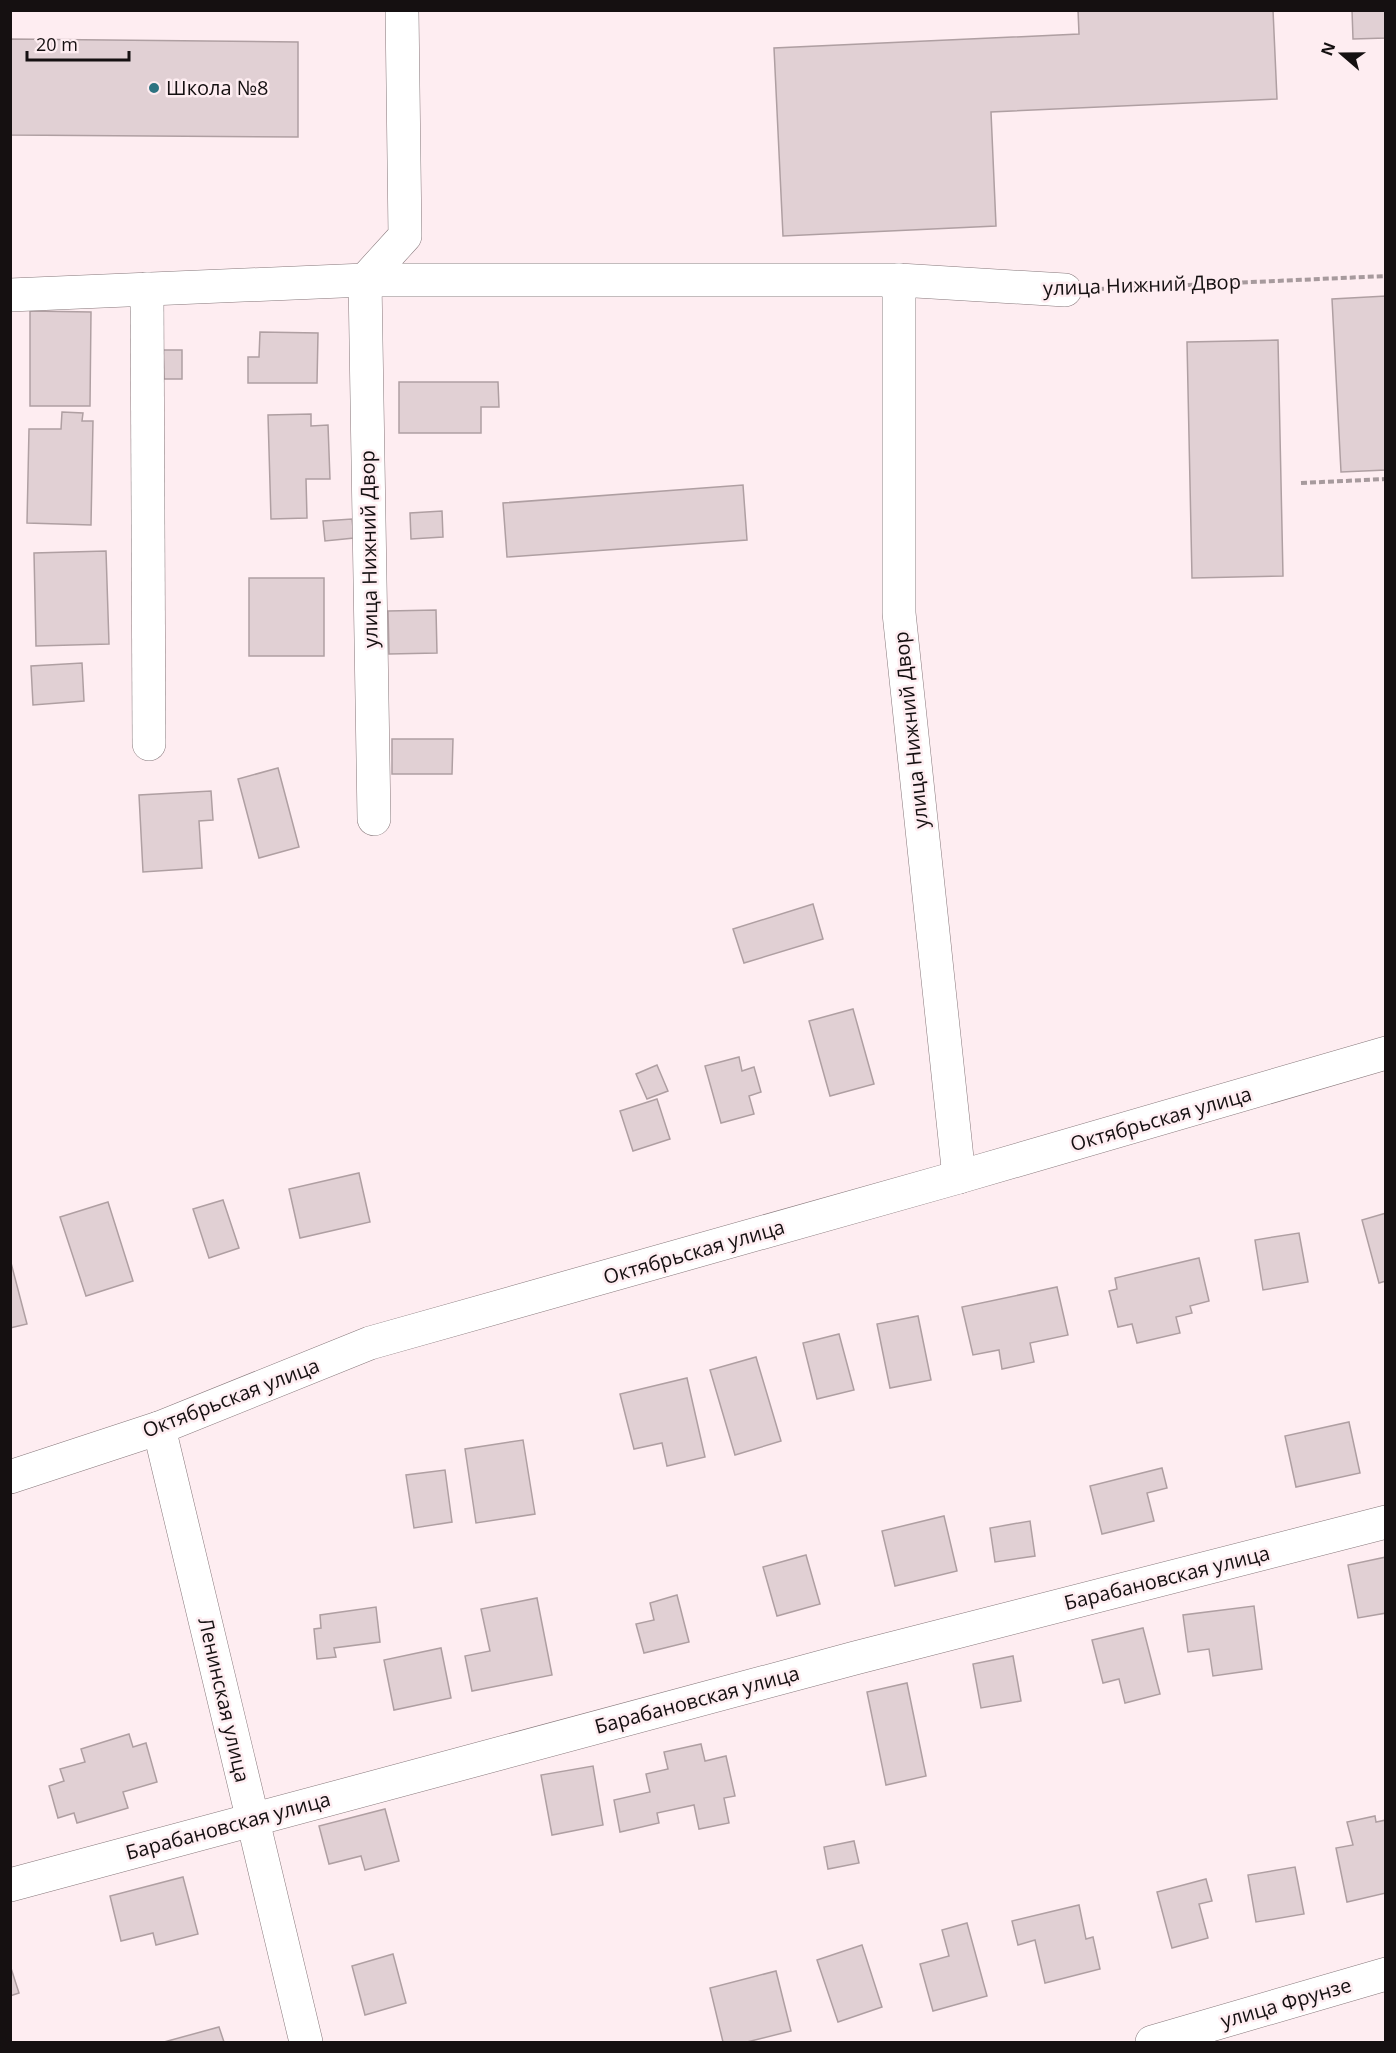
<svg xmlns="http://www.w3.org/2000/svg" width="1396" height="2053" viewBox="0 0 1396 2053" font-family="'Open Sans',sans-serif">
<style>
.building{fill:#e1d0d4;stroke:#af9fa2;stroke-width:1.5}
.lines{fill:none;stroke-linecap:round;stroke-linejoin:round}
.minor-casing{stroke:#87787b;stroke-width:34}
.major-casing{stroke:#87787b;stroke-width:34}
.path{stroke:#a79a9d;stroke-width:4;stroke-dasharray:6 3;stroke-linecap:butt}
.minor{stroke:#fff;stroke-width:33}
.major{stroke:#fff;stroke-width:33}
.poi-dot{fill:#2d7381;stroke:#feedf1;stroke-width:2}
.labels{text-anchor:middle;stroke-width:5;stroke-linejoin:round;paint-order:stroke}
.poi-label{font-size:20px;fill:#151011;stroke:#feedf1;text-anchor:start}
.street-label{font-size:20px;fill:#151011;stroke:#feedf1}
</style>
<rect width="100%" height="100%" fill="#feedf1"/>
<g class="building">
<polygon points="1078,10 1273,10 1277,99 991,112 996,226 783,236 774,48 1079,34"/>
<polygon points="1352,10 1386,10 1386,38 1353,39"/>
<polygon points="10,39 298,42 298,137 10,135"/>
<polygon points="1386,296 1386,470 1341,472 1332,299"/>
<polygon points="30,311 91,312 90,406 30,406"/>
<polygon points="260,332 318,333 317,383 248,383 248,357 259,357"/>
<polygon points="1278,340 1283,576 1192,578 1187,342"/>
<polygon points="163,350 182,350 182,379 164,379"/>
<polygon points="399,382 498,382 499,407 481,407 481,433 399,433"/>
<polygon points="62,412 83,413 82,421 93,421 91,525 27,523 29,429 61,429"/>
<polygon points="311,414 311,426 328,425 330,479 306,479 307,518 271,519 268,415"/>
<polygon points="743,485 747,540 507,557 503,503"/>
<polygon points="442,511 443,537 411,539 410,513"/>
<polygon points="352,519 354,538 325,541 323,521"/>
<polygon points="106,551 109,644 36,646 34,553"/>
<rect x="249" y="578" width="75" height="78"/>
<polygon points="436,610 437,653 389,654 388,611"/>
<polygon points="82,663 84,701 33,705 31,666"/>
<polygon points="392,739 453,739 452,774 392,774"/>
<polygon points="278,768 299,847 259,858 238,779"/>
<polygon points="211,791 213,820 199,821 202,868 143,872 139,795"/>
<polygon points="813,904 823,939 744,963 733,929"/>
<polygon points="853,1009 874,1084 830,1096 809,1021"/>
<polygon points="739,1057 742,1071 754,1067 761,1092 749,1096 754,1114 721,1123 705,1066"/>
<polygon points="657,1065 668,1091 647,1099 636,1074"/>
<polygon points="657,1099 670,1139 633,1151 620,1111"/>
<polygon points="359,1173 370,1222 300,1238 289,1189"/>
<polygon points="223,1200 239,1248 209,1258 193,1209"/>
<polygon points="108,1202 133,1281 86,1296 60,1217"/>
<polygon points="1386,1213 1386,1281 1379,1283 1362,1220"/>
<polygon points="1299,1233 1308,1282 1263,1290 1255,1240"/>
<polygon points="1199,1258 1209,1301 1190,1306 1192,1313 1176,1317 1180,1333 1137,1343 1132,1324 1118,1327 1109,1291 1117,1289 1115,1278"/>
<polygon points="10,1259 27,1324 10,1328"/>
<polygon points="1057,1287 1068,1335 1030,1343 1034,1362 1002,1369 999,1350 973,1355 962,1307"/>
<polygon points="918,1316 931,1380 890,1388 877,1324"/>
<polygon points="839,1334 854,1390 817,1399 803,1343"/>
<polygon points="756,1357 781,1441 735,1455 710,1370"/>
<polygon points="687,1378 705,1457 667,1466 662,1443 634,1449 620,1394"/>
<polygon points="1349,1422 1360,1473 1296,1487 1285,1436"/>
<polygon points="523,1440 535,1514 476,1523 465,1449"/>
<polygon points="1162,1468 1167,1488 1147,1493 1154,1521 1102,1534 1090,1486"/>
<polygon points="445,1470 452,1522 414,1528 406,1475"/>
<polygon points="944,1516 957,1571 895,1586 882,1531"/>
<polygon points="1030,1521 1035,1556 995,1562 990,1528"/>
<polygon points="806,1555 820,1604 777,1616 763,1567"/>
<polygon points="1386,1557 1386,1613 1358,1618 1348,1565"/>
<polygon points="677,1595 689,1642 644,1653 636,1624 654,1620 650,1603"/>
<polygon points="537,1598 552,1675 472,1691 465,1656 490,1651 481,1609"/>
<polygon points="1254,1606 1262,1669 1213,1676 1209,1649 1188,1652 1183,1615"/>
<polygon points="376,1607 380,1642 334,1648 336,1657 317,1659 314,1629 321,1628 320,1615"/>
<polygon points="1143,1628 1160,1694 1125,1703 1119,1679 1103,1683 1092,1640"/>
<polygon points="441,1648 451,1698 394,1710 384,1660"/>
<polygon points="1013,1656 1021,1701 981,1708 973,1664"/>
<polygon points="907,1683 926,1776 886,1785 867,1692"/>
<polygon points="129,1734 133,1747 146,1743 157,1782 123,1792 128,1808 77,1823 74,1813 58,1818 49,1786 64,1781 60,1769 85,1762 81,1749"/>
<polygon points="701,1744 705,1761 726,1756 735,1796 724,1798 729,1823 699,1829 694,1805 657,1813 659,1823 620,1832 614,1800 650,1792 646,1774 668,1769 664,1752"/>
<polygon points="593,1766 603,1825 552,1835 541,1775"/>
<polygon points="385,1809 399,1861 365,1870 361,1856 329,1864 319,1826"/>
<polygon points="1375,1816 1376,1822 1386,1820 1386,1893 1347,1902 1336,1848 1353,1845 1347,1822"/>
<polygon points="854,1841 859,1863 828,1869 824,1847"/>
<polygon points="1295,1867 1304,1914 1256,1922 1248,1875"/>
<polygon points="183,1877 198,1934 156,1945 153,1933 121,1941 110,1896"/>
<polygon points="1206,1879 1212,1901 1199,1904 1208,1938 1172,1948 1157,1892"/>
<polygon points="1079,1905 1086,1939 1093,1937 1100,1969 1045,1983 1035,1940 1018,1945 1012,1921"/>
<polygon points="967,1923 987,1996 933,2011 920,1964 949,1956 942,1930"/>
<polygon points="862,1945 882,2007 838,2022 817,1960"/>
<polygon points="393,1954 406,2003 365,2015 352,1966"/>
<polygon points="10,1965 19,1993 10,1996"/>
<polygon points="776,1971 791,2031 747,2042 723,2042 710,1988"/>
<polygon points="219,2027 224,2042 164,2042"/>
</g>
<g class="lines">
<defs>
<g id="minor">
<polyline points="899,280 899,613 959,1177"/>
<polyline points="147,289 149,744"/>
<polyline points="10,295 365,280 899,280 1065,290"/>
<polyline points="374,819 365,280 405,236 402,10"/>
<polyline points="159,1428 306,2042"/>
<polyline points="10,1885 855,1658 1386,1522"/>
<polyline points="1152,2042 1386,1974"/>
</g>
<polyline id="major" points="10,1477 159,1428 370,1343 959,1177 1386,1053"/>
</defs>
<use href="#minor" class="minor-casing"/>
<use href="#major" class="major-casing"/>
<g class="path">
<polyline points="1098,289 1386,276"/>
<polyline points="1301,483 1386,479"/>
</g>
<use href="#minor" class="minor"/>
<use href="#major" class="major"/>
</g>
<circle class="poi-dot" cx="154" cy="88" r="6"/>
<g class="labels">
<g class="poi-label">
<text x="166" y="95">Школа №8</text>
</g>
<g class="street-label">
<text transform="translate(1142 285) rotate(-2)" y="7">улица Нижний Двор</text>
<text transform="translate(369 549) rotate(-91)" y="7">улица Нижний Двор</text>
<text transform="translate(911 730) rotate(-96)" y="7">улица Нижний Двор</text>
<text transform="translate(1161 1119) rotate(-16)" y="7">Октябрьская улица</text>
<text transform="translate(694 1252) rotate(-16)" y="7">Октябрьская улица</text>
<text transform="translate(231 1398) rotate(-21)" y="7">Октябрьская улица</text>
<text transform="translate(1167 1578) rotate(-14)" y="7">Барабановская улица</text>
<text transform="translate(224 1700) rotate(77)" y="7">Ленинская улица</text>
<text transform="translate(697 1700) rotate(-15)" y="7">Барабановская улица</text>
<text transform="translate(228 1826) rotate(-15)" y="7">Барабановская улица</text>
<text transform="translate(1286 2003) rotate(-16)" y="7">улица Фрунзе</text>
</g>
</g>
<rect width="1396" height="2053" fill="none" stroke="#151011" stroke-width="24"/>
<g transform="translate(1342 54) rotate(290)" stroke="#feedf1" stroke-width="4.5" paint-order="stroke">
<path d="M0-4.5L10 22L0 15L-10 22Z" fill="#151011"/>
<text y="-9" font-size="16" font-weight="bold" text-anchor="middle" fill="#151011">N</text>
</g>
<path d="M27 51v9h102v-9" fill="none" stroke="#151011" stroke-width="3"/>
<text x="36" y="51" font-size="18" fill="#151011" stroke="#feedf1" stroke-width="4.5" paint-order="stroke">20 m</text>
</svg>
